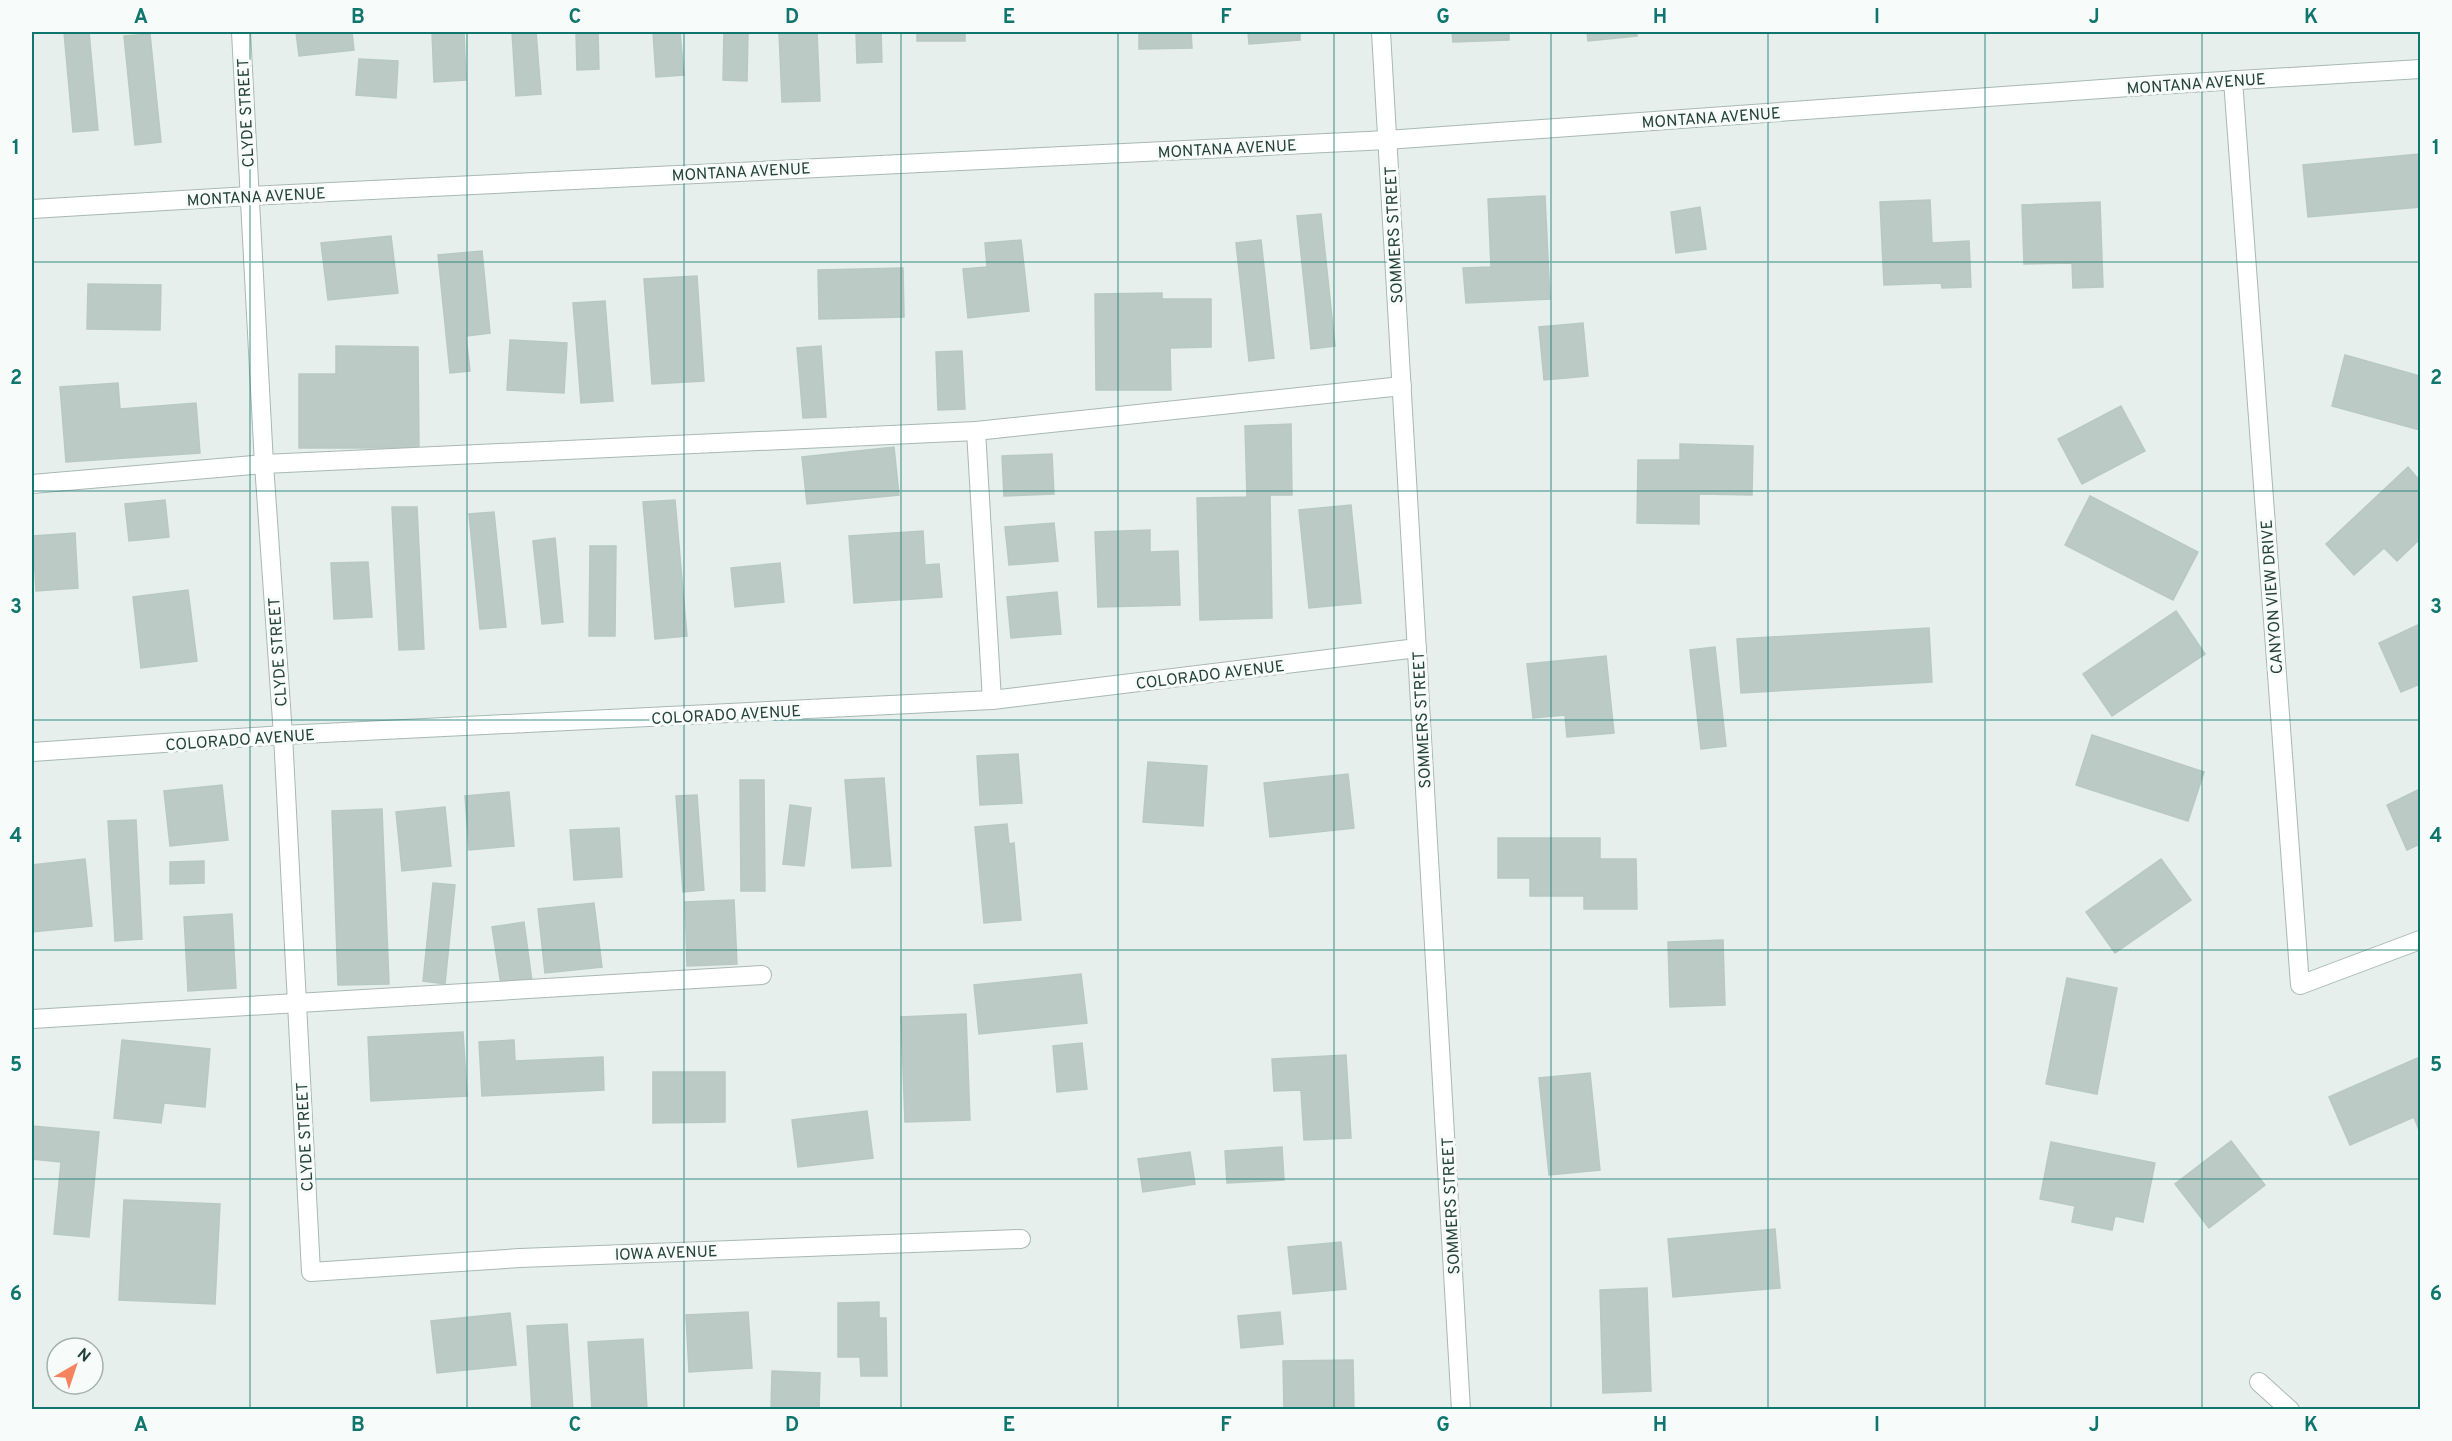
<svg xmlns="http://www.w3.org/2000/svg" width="2452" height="1441" viewBox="0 0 2452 1441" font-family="Overpass,sans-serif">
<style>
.building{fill:#bbcac4;stroke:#b8c9c2;stroke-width:1.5}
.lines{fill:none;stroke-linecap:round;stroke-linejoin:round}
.service-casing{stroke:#a8b8b2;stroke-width:20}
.minor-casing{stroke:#a8b8b2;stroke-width:20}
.service{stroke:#fff;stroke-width:18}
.minor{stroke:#fff;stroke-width:18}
.grid{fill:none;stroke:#0f766e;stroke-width:1.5;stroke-opacity:0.55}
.labels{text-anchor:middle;stroke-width:6;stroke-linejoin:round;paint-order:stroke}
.street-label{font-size:16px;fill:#24423a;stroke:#f7fbf9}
.neatline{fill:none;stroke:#0f766e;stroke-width:2}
.grid-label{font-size:20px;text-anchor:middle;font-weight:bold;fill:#0f766e}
</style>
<rect width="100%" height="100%" fill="#e6efeb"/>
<g class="building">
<polygon points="64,32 89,32 98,130 73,132"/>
<polygon points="296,32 352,32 354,50 299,56"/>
<polygon points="432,32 464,32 466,80 434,82"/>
<polygon points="512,32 536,32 541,94 516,96"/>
<polygon points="576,32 598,32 599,69 577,70"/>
<polygon points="653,32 680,32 684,75 656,77"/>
<polygon points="724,32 748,32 747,81 723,80"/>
<polygon points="779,32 817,32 820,101 782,102"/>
<polygon points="856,32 881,32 882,62 857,63"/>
<rect x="917" y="32" width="48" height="9"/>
<polygon points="1139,32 1191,32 1192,48 1139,49"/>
<polygon points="1248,32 1300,32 1300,40 1249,44"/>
<polygon points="1452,32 1509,32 1509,40 1453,42"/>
<polygon points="1587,32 1637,32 1637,36 1588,41"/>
<polygon points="150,34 161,142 135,145 124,36"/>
<polygon points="359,59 398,61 396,98 356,95"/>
<polygon points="2419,154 2420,207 2308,217 2303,165"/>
<polygon points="1545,196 1550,299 1466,303 1463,268 1491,267 1488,199"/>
<polygon points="1930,200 1932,243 1969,241 1971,287 1942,288 1941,283 1884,285 1880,202"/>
<polygon points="2100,202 2103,287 2073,288 2072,263 2024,264 2022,205"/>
<polygon points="1700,207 1706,249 1676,253 1671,212"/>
<polygon points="1321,214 1335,346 1311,349 1297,216"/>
<polygon points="391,236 398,293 328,300 321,243"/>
<polygon points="1021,240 1029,311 968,318 963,269 987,267 985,243"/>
<polygon points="1261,240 1274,358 1249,361 1236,243"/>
<polygon points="482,251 490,333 466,336 470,371 450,373 438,255"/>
<polygon points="903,268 904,317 819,319 818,270"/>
<polygon points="697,276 704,381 652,384 644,279"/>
<polygon points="88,284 161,285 160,330 87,329"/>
<polygon points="1162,293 1162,299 1211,299 1211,347 1170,348 1171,390 1096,390 1095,294"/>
<polygon points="605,301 613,401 581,403 573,303"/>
<polygon points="1583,323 1588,376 1544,380 1539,327"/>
<polygon points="510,340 567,343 564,393 507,390"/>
<polygon points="336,346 418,347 419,448 299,448 299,374 336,374"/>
<polygon points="821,346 826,417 803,418 797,348"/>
<polygon points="962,351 965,409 938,410 936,352"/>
<polygon points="2345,355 2420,376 2420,430 2332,406"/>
<polygon points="118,383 120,409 196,403 200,453 66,462 60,387"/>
<polygon points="2121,406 2145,451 2082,484 2058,439"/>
<polygon points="1291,424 1292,495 1270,495 1272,618 1200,620 1197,498 1247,497 1245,426"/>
<polygon points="1680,444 1753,446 1752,495 1699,494 1699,524 1637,523 1638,460 1680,460"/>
<polygon points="894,447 899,495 807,504 802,457"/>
<polygon points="1052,454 1054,494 1004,496 1002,456"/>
<polygon points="2408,467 2420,481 2420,539 2397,561 2384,548 2354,575 2326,544"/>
<polygon points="2090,496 2198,552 2173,600 2065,545"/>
<polygon points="165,500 169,537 129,541 125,504"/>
<polygon points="675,500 687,636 655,639 643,502"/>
<polygon points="1351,505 1361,603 1309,608 1299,510"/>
<polygon points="392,507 417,507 424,649 399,650"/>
<polygon points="494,512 506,627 480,629 469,514"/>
<polygon points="1054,523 1058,561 1009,565 1005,527"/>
<polygon points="1150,530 1150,552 1178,551 1180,605 1098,607 1095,532"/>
<polygon points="923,531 925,565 939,564 942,597 854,603 849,536"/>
<polygon points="75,533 78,588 36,591 33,536"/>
<polygon points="555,538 563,622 542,624 533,541"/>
<polygon points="590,546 616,546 615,636 589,636"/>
<polygon points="368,562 372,617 334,619 331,563"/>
<polygon points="780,563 784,602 735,607 731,568"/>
<polygon points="188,590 197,661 141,668 133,597"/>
<polygon points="1057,592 1061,634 1011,638 1007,597"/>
<polygon points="2176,611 2205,654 2112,716 2083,674"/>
<polygon points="2420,624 2420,684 2401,692 2379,643"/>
<polygon points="1929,628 1932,682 1741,693 1737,639"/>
<polygon points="1715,647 1726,746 1701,749 1690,650"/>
<polygon points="1606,656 1614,733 1567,737 1565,715 1533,718 1527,664"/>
<polygon points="2092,735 2204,772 2188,821 2076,785"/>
<polygon points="1018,754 1022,803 980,805 977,756"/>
<polygon points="1148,762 1207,766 1203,826 1143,822"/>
<polygon points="1348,774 1354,828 1270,837 1264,783"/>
<polygon points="884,778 891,866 852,868 845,780"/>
<polygon points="740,780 764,780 765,891 741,891"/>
<polygon points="222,785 228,840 170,846 164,791"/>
<polygon points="2420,789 2420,844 2407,850 2387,805"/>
<polygon points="509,792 514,846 469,850 465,796"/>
<polygon points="697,795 704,890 683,892 676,796"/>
<polygon points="790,805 811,808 804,866 783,864"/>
<polygon points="445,807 451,866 402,871 396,812"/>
<polygon points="382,809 389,984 338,985 332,811"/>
<polygon points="136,820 142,939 115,941 108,821"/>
<polygon points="1007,824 1009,844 1014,843 1021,920 984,923 975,827"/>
<polygon points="619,828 622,877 574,880 570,830"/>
<polygon points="1498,838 1600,838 1600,859 1636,859 1637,909 1584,909 1584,896 1530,896 1530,878 1498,878"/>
<polygon points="85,859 92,926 32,932 32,865"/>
<polygon points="2161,859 2191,900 2115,953 2086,912"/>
<polygon points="204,861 204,883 170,884 170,862"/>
<polygon points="433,883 455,885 445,984 423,981"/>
<polygon points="734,900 737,964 687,966 685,902"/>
<polygon points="594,903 602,967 545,973 538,909"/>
<polygon points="232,914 236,988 188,991 184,917"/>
<polygon points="524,922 532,981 501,985 492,927"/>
<polygon points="1723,940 1725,1005 1670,1007 1668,942"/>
<polygon points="1081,974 1087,1023 979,1034 974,985"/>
<polygon points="2067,978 2117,988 2097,1094 2046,1084"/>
<polygon points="966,1014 970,1120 905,1122 901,1017"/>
<polygon points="463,1032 467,1096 371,1101 368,1037"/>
<polygon points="122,1040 210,1049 205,1107 164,1103 161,1123 114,1118"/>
<polygon points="514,1040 515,1061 603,1057 604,1090 482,1096 479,1042"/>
<polygon points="1082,1043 1087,1089 1057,1092 1053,1046"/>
<polygon points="1346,1055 1351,1138 1304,1140 1301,1090 1274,1091 1272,1059"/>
<polygon points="2420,1057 2420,1133 2414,1117 2350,1145 2329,1097"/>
<polygon points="653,1072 725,1072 725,1122 653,1123"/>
<polygon points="1590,1073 1600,1170 1549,1175 1539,1078"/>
<polygon points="867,1111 873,1158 798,1167 792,1120"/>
<polygon points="32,1126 99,1132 89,1237 54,1234 61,1162 32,1159"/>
<polygon points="2231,1141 2265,1185 2209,1228 2175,1184"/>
<polygon points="2051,1142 2155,1163 2143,1222 2115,1216 2112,1230 2072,1222 2075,1206 2040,1199"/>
<polygon points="1282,1147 1284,1180 1227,1183 1225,1151"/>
<polygon points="1190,1152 1195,1184 1143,1192 1138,1159"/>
<polygon points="124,1200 220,1204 215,1304 119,1300"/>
<polygon points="1775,1229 1780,1288 1673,1297 1668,1239"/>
<polygon points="1341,1242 1346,1289 1293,1294 1288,1247"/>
<polygon points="1647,1288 1651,1391 1603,1393 1600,1290"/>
<polygon points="879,1302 879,1318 886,1318 887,1376 861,1376 860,1357 838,1357 838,1303"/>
<polygon points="748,1312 752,1368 689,1372 686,1315"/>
<polygon points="1280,1312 1283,1344 1241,1348 1238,1316"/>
<polygon points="510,1313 516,1365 437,1373 431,1321"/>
<polygon points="567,1324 573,1410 532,1410 527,1326"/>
<polygon points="643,1339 647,1410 592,1410 588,1342"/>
<polygon points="1353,1360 1354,1408 1284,1410 1283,1361"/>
<polygon points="772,1371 820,1373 819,1410 771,1410"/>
</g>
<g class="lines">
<defs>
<g id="service">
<polyline points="976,431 992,700"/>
<polyline points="32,484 264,464 976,431 1402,386"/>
<polyline points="32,1019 762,975"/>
<polyline points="2259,1382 2290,1410"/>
</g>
<g id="minor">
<polyline points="241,32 264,464 283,735 311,1272 520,1258 1021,1239"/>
<polyline points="1381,32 1461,1410"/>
<polyline points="2233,80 2300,985 2420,940"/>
<polyline points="32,209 249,196 1387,140 2157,85 2420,69"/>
<polyline points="32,752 283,735 992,700 1417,648"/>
</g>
</defs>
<use href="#service" class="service-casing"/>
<use href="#minor" class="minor-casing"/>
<use href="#service" class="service"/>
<use href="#minor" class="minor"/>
</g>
<path class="grid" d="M250 32V1410M467 32V1410M684 32V1410M901 32V1410M1118 32V1410M1334 32V1410M1551 32V1410M1768 32V1410M1985 32V1410M2202 32V1410M32 262H2420M32 491H2420M32 720H2420M32 950H2420M32 1179H2420"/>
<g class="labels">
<g class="street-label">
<text transform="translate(2196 83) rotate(-4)" y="6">MONTANA AVENUE</text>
<text transform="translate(245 113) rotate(-93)" y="6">CLYDE STREET</text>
<text transform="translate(1711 117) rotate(-4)" y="6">MONTANA AVENUE</text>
<text transform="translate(1227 148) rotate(-3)" y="6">MONTANA AVENUE</text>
<text transform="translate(741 171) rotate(-3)" y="6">MONTANA AVENUE</text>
<text transform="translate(256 196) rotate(-3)" y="6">MONTANA AVENUE</text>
<text transform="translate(1393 235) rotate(-93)" y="6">SOMMERS STREET</text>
<text transform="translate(2271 597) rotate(-94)" y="6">CANYON VIEW DRIVE</text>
<text transform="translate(277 652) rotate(-94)" y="6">CLYDE STREET</text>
<text transform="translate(1210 674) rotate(-7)" y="6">COLORADO AVENUE</text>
<text transform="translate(726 714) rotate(-3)" y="6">COLORADO AVENUE</text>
<text transform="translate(1421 720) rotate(-93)" y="6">SOMMERS STREET</text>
<text transform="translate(240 739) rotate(-4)" y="6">COLORADO AVENUE</text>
<text transform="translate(304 1137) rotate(-93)" y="6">CLYDE STREET</text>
<text transform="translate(1450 1206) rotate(-93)" y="6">SOMMERS STREET</text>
<text transform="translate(666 1252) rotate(-2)" y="6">IOWA AVENUE</text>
</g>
</g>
<rect width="2452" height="1441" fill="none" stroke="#f7fbf9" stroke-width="66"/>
<g transform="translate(75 1366) rotate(39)"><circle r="28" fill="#f7fbf9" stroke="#a3b1ad" stroke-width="1.5"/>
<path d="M0-4.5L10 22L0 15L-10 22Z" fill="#f4845f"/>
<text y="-9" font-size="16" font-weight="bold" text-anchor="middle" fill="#24423a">N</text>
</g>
<rect x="33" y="33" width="2386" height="1375" class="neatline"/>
<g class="grid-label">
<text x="141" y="23">A</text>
<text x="358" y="23">B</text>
<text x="575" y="23">C</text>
<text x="792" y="23">D</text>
<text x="1009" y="23">E</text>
<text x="1226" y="23">F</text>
<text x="1443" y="23">G</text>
<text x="1660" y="23">H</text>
<text x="1877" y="23">I</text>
<text x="2094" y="23">J</text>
<text x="2311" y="23">K</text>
<text x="16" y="154">1</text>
<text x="2436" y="154">1</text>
<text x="16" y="384">2</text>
<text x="2436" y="384">2</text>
<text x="16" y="613">3</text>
<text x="2436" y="613">3</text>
<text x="16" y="842">4</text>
<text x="2436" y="842">4</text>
<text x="16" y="1071">5</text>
<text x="2436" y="1071">5</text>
<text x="16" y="1300">6</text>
<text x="2436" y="1300">6</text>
<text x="141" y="1431">A</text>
<text x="358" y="1431">B</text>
<text x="575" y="1431">C</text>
<text x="792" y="1431">D</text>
<text x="1009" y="1431">E</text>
<text x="1226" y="1431">F</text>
<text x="1443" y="1431">G</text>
<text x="1660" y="1431">H</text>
<text x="1877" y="1431">I</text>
<text x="2094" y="1431">J</text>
<text x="2311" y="1431">K</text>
</g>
</svg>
